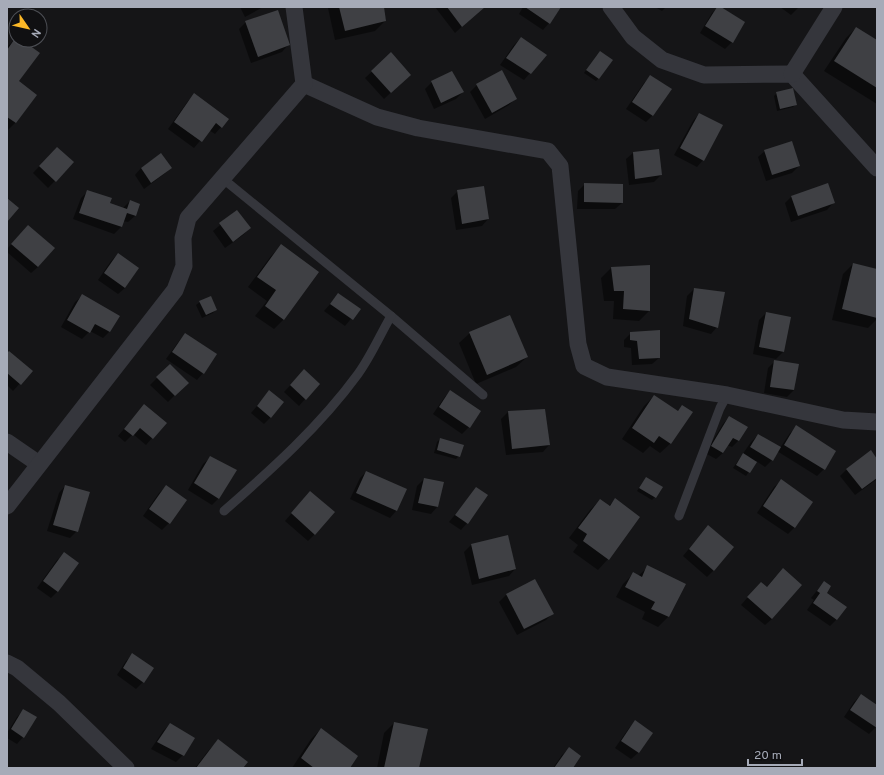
<svg xmlns="http://www.w3.org/2000/svg" width="884" height="775" viewBox="0 0 884 775" font-family="Overpass,sans-serif">
<style>
.shadow{fill:#0007}
.building{fill:#3f4044}
.lines{fill:none;stroke-linecap:round;stroke-linejoin:round}
.service{stroke:#35363c;stroke-width:9}
.minor{stroke:#35363c;stroke-width:17}
</style>
<rect width="100%" height="100%" fill="#151517"/>
<g class="shadow">
<polygon points="240,7 263,7 245,17"/>
<polygon points="329,7 383,7 385,21 375,31 335,40 328,8"/>
<polygon points="435,7 483,7 455,33"/>
<polygon points="523,7 560,7 549,23 543,30 519,14"/>
<polygon points="655,7 666,7 662,11"/>
<polygon points="718,7 719,7 732,42 725,49 700,33 712,13"/>
<polygon points="780,7 799,7 791,15"/>
<polygon points="246,22 288,45 282,52 251,63 239,29"/>
<polygon points="856,28 877,41 877,104 824,71 846,38"/>
<polygon points="16,38 16,40 20,40 17,81 36,95 15,123 7,131 7,47"/>
<polygon points="521,38 530,73 524,80 500,65 514,45"/>
<polygon points="391,54 403,81 384,99 365,78"/>
<polygon points="597,55 599,78 596,81 584,73"/>
<polygon points="651,76 670,90 652,116 646,122 626,109 644,83"/>
<polygon points="432,82 463,92 456,99 434,109 425,89"/>
<polygon points="477,85 516,98 509,105 485,119 470,92"/>
<polygon points="777,93 796,104 793,107 777,111 774,96"/>
<polygon points="194,95 221,127 215,134 209,130 194,148 168,129 188,101"/>
<polygon points="699,114 703,160 697,167 674,155 693,121"/>
<polygon points="765,151 799,166 792,173 766,181 758,157"/>
<polygon points="633,153 661,175 654,182 629,185 626,159"/>
<polygon points="161,154 171,168 164,174 144,189 135,175 141,168"/>
<polygon points="50,155 73,162 48,188 33,173"/>
<polygon points="585,184 622,203 615,209 577,209 578,191"/>
<polygon points="88,191 109,204 122,209 130,201 139,204 135,216 128,222 123,221 121,227 114,234 73,219 81,198"/>
<polygon points="458,191 488,219 482,226 456,230 451,198"/>
<polygon points="792,196 833,203 827,210 791,222 785,203"/>
<polygon points="237,211 250,228 243,235 225,248 213,231"/>
<polygon points="22,233 38,267 31,273 7,252 7,249"/>
<polygon points="281,246 284,319 274,329 255,316 267,301 248,287 271,256"/>
<polygon points="118,254 138,269 125,288 118,294 98,280 111,261"/>
<polygon points="853,264 877,270 877,319 868,328 832,320 843,274"/>
<polygon points="611,268 649,311 639,321 613,319 614,301 604,301 601,278"/>
<polygon points="694,289 717,327 711,334 683,326 687,296"/>
<polygon points="339,294 359,309 345,326 324,311"/>
<polygon points="82,296 109,332 103,338 90,331 82,339 61,327 75,302"/>
<polygon points="210,297 216,309 213,313 202,318 196,305 200,302"/>
<polygon points="766,313 789,318 783,352 776,359 753,354 759,320"/>
<polygon points="470,333 527,357 516,367 476,384 459,343"/>
<polygon points="631,333 659,358 652,364 632,365 631,348 624,347 624,340"/>
<polygon points="185,334 203,373 197,380 166,359 179,341"/>
<polygon points="7,354 31,371 13,391 7,385"/>
<polygon points="775,361 794,390 787,397 764,393 768,368"/>
<polygon points="170,365 187,383 168,402 150,385"/>
<polygon points="298,377 305,399 299,406 284,392"/>
<polygon points="450,391 469,427 462,434 433,414 444,398"/>
<polygon points="269,392 271,417 264,424 251,413"/>
<polygon points="654,396 677,412 682,406 671,443 660,453 650,446 643,453 622,439 644,406"/>
<polygon points="144,405 165,423 146,445 133,434 125,442 118,436"/>
<polygon points="508,412 549,445 543,452 506,455 501,419"/>
<polygon points="729,417 746,428 738,441 732,447 727,445 723,453 716,459 705,453 723,424"/>
<polygon points="797,427 835,451 824,469 817,476 777,451 772,460 765,467 756,461 746,476 733,468 751,442 758,435 780,448 790,433"/>
<polygon points="440,439 459,456 456,459 434,453 437,442"/>
<polygon points="210,458 236,470 218,499 212,505 188,490 203,464"/>
<polygon points="877,460 877,479 855,495 840,476 847,469"/>
<polygon points="366,472 406,490 396,511 390,518 350,499 360,478"/>
<polygon points="646,478 655,497 652,500 637,491"/>
<polygon points="424,479 443,483 437,507 431,514 412,510 417,486"/>
<polygon points="781,481 795,527 788,534 757,513 774,487"/>
<polygon points="65,486 77,531 70,538 47,531 59,493"/>
<polygon points="166,487 169,523 162,530 143,516 159,493"/>
<polygon points="476,489 467,523 461,530 449,522"/>
<polygon points="304,499 315,534 308,541 285,521"/>
<polygon points="615,499 639,517 608,559 598,570 573,552 578,545 569,538 590,510 600,500 609,506"/>
<polygon points="702,533 714,570 707,577 683,556"/>
<polygon points="507,536 515,569 509,576 472,585 464,552 471,545"/>
<polygon points="64,554 58,591 51,598 37,588 57,560"/>
<polygon points="648,567 684,585 668,617 658,627 642,619 645,612 616,597 623,584 633,574 638,576"/>
<polygon points="776,576 772,619 765,625 741,605 754,590 766,588"/>
<polygon points="535,580 552,614 546,620 517,635 499,602 506,595"/>
<polygon points="824,582 825,593 845,607 836,620 830,626 807,610 814,600 811,598"/>
<polygon points="133,654 153,669 143,682 136,689 117,675 126,661"/>
<polygon points="861,695 877,706 877,726 869,734 844,717 854,702"/>
<polygon points="24,710 23,737 17,744 7,738 7,733 17,717"/>
<polygon points="636,722 652,734 638,753 631,759 615,748 629,728"/>
<polygon points="394,723 418,768 377,768 384,733"/>
<polygon points="170,724 183,755 176,762 151,749 163,731"/>
<polygon points="321,729 348,768 292,768 311,739"/>
<polygon points="218,741 242,768 195,768 208,751"/>
<polygon points="569,749 571,768 553,768 562,755"/>
</g>
<g class="building">
<polygon points="339,7 384,7 386,21 345,31"/>
<polygon points="447,7 485,7 462,27"/>
<polygon points="525,7 561,7 550,24"/>
<polygon points="717,7 721,7 745,22 733,43 705,26"/>
<polygon points="278,10 290,45 258,57 245,21"/>
<polygon points="856,27 877,40 877,88 834,61"/>
<polygon points="16,37 16,40 22,40 40,53 19,81 37,95 16,123 7,117 7,50"/>
<polygon points="521,37 547,55 531,74 506,58"/>
<polygon points="600,51 613,60 599,79 586,70"/>
<polygon points="391,52 411,75 391,93 371,71"/>
<polygon points="502,70 517,99 492,113 476,84"/>
<polygon points="452,71 464,92 441,103 431,81"/>
<polygon points="650,75 672,89 653,116 632,102"/>
<polygon points="793,88 797,105 780,109 776,92"/>
<polygon points="194,93 229,119 222,128 216,123 202,142 174,122"/>
<polygon points="699,113 723,125 704,161 680,148"/>
<polygon points="792,141 800,166 772,175 764,150"/>
<polygon points="57,147 74,162 56,182 39,166"/>
<polygon points="659,149 662,175 635,179 633,152"/>
<polygon points="161,153 172,168 151,183 141,168"/>
<polygon points="584,183 623,184 623,203 584,202"/>
<polygon points="828,183 835,203 798,216 791,196"/>
<polygon points="484,186 489,219 462,224 457,190"/>
<polygon points="87,190 112,198 110,203 127,209 130,200 140,204 136,216 127,213 122,227 79,213"/>
<polygon points="7,198 19,208 7,222"/>
<polygon points="237,210 251,228 233,242 219,223"/>
<polygon points="28,225 55,248 38,267 11,244"/>
<polygon points="281,244 319,272 284,320 265,306 276,290 257,277"/>
<polygon points="118,253 139,268 125,288 104,273"/>
<polygon points="853,263 877,269 877,318 842,309"/>
<polygon points="650,265 650,311 623,309 624,291 614,291 611,267"/>
<polygon points="694,288 725,292 718,328 689,319"/>
<polygon points="338,293 361,309 353,320 330,304"/>
<polygon points="82,294 120,316 110,332 95,324 90,333 67,320"/>
<polygon points="211,296 217,310 206,315 199,301"/>
<polygon points="766,312 791,317 784,352 759,347"/>
<polygon points="510,315 528,357 487,375 469,332"/>
<polygon points="660,330 660,358 639,359 637,341 630,340 630,332"/>
<polygon points="185,333 217,354 204,374 172,352"/>
<polygon points="9,351 33,371 21,385 7,373 7,353"/>
<polygon points="774,360 799,364 794,390 770,387"/>
<polygon points="170,364 189,383 175,396 156,377"/>
<polygon points="304,369 320,384 306,400 290,385"/>
<polygon points="269,390 284,402 271,418 257,406"/>
<polygon points="450,390 481,411 470,428 439,407"/>
<polygon points="654,395 678,411 682,405 693,412 671,444 659,436 654,443 632,428"/>
<polygon points="144,404 167,423 153,439 140,428 133,436 124,429"/>
<polygon points="545,409 550,445 512,449 508,411"/>
<polygon points="729,416 748,427 739,441 733,438 723,453 711,446"/>
<polygon points="796,425 836,451 825,470 784,445"/>
<polygon points="758,434 781,447 773,461 750,447"/>
<polygon points="440,438 464,445 460,457 437,450"/>
<polygon points="871,450 877,459 877,478 862,489 846,469"/>
<polygon points="743,453 757,462 750,473 736,465"/>
<polygon points="210,456 237,470 219,499 194,483"/>
<polygon points="366,471 407,489 397,511 356,493"/>
<polygon points="646,477 663,487 656,498 639,488"/>
<polygon points="424,478 444,482 438,507 418,503"/>
<polygon points="781,479 813,502 795,528 763,506"/>
<polygon points="65,485 90,492 78,532 53,525"/>
<polygon points="166,485 187,500 170,524 149,509"/>
<polygon points="476,487 488,495 468,524 455,515"/>
<polygon points="310,491 335,512 315,535 291,513"/>
<polygon points="615,498 640,517 609,560 583,541 587,534 578,528 600,499 610,506"/>
<polygon points="708,525 734,547 714,571 689,549"/>
<polygon points="508,535 516,569 479,579 471,544"/>
<polygon points="64,552 79,563 58,592 43,581"/>
<polygon points="647,565 686,584 669,617 651,609 655,602 625,587 633,572 642,577"/>
<polygon points="783,568 802,585 772,619 747,597 761,582 767,587"/>
<polygon points="535,579 554,614 524,629 506,594"/>
<polygon points="824,581 831,586 827,593 847,607 837,620 813,603 820,593 817,591"/>
<polygon points="132,653 154,668 144,683 123,668"/>
<polygon points="861,694 877,705 877,728 850,710"/>
<polygon points="23,709 37,717 24,738 11,729"/>
<polygon points="635,720 653,733 639,753 621,741"/>
<polygon points="394,722 428,729 419,768 384,768"/>
<polygon points="170,723 195,738 184,756 157,742"/>
<polygon points="321,728 358,756 350,768 314,768 301,758"/>
<polygon points="218,739 248,762 243,768 196,768"/>
<polygon points="569,747 581,756 573,768 554,768"/>
</g>
<g class="lines">
<g class="service">
<polyline points="222,178 391,316 483,395"/>
<path d="M224 511C272 469 320 426 358 374 371 356 380 335 391 316"/>
<polyline points="679,516 720,408 727,395"/>
</g>
<g class="minor">
<polyline points="611,7 633,37 662,60 704,75 792,74 877,168"/>
<polyline points="792,74 834,7"/>
<polyline points="304,84 377,117 418,128 548,151 560,166 578,344 584,366 607,377 727,395 843,420 877,422"/>
<polyline points="7,442 39,464"/>
<polyline points="7,506 175,290 184,266 183,238 188,218 304,84 294,7"/>
<polyline points="7,663 17,668 59,703 126,768"/>
</g>
</g>
<rect width="884" height="775" fill="none" stroke="#a6abb8" stroke-width="16"/>
<g transform="translate(28 28) rotate(124)"><circle r="19" fill="#101012" stroke="#4c4e54"/>
<path d="M0-3L7 15L0 10L-7 15Z" fill="#fcb827"/>
<text y="-6" font-size="11" font-weight="bold" text-anchor="middle" fill="#a6abb8">N</text>
</g>
<path d="M748 759v6h54v-6" fill="none" stroke="#a6abb8" stroke-width="2"/>
<text x="754" y="759" font-size="12" fill="#a6abb8" stroke="#101012" stroke-width="3" paint-order="stroke">20 m</text>
</svg>
